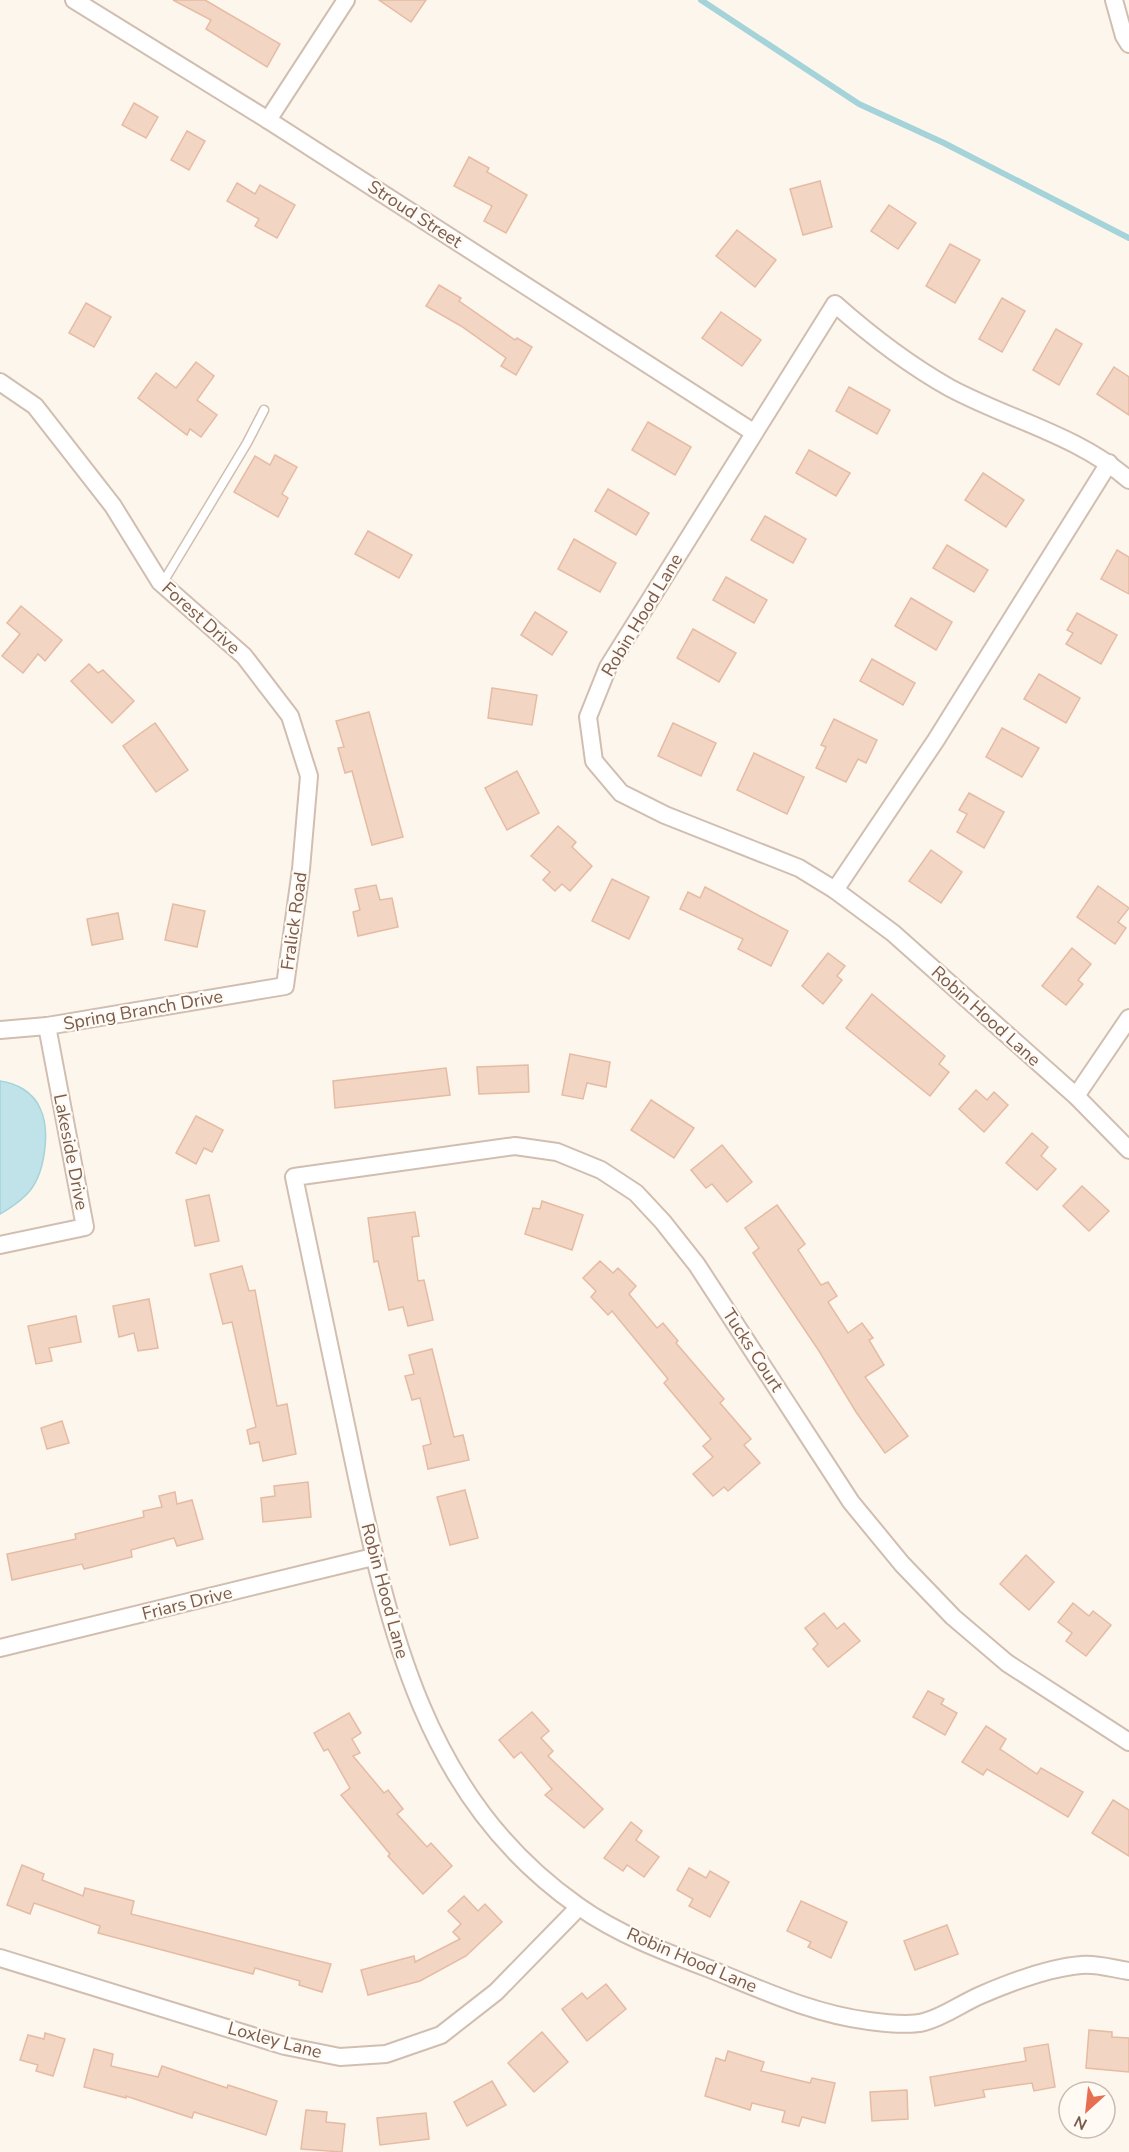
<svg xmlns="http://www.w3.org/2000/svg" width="1129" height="2152" viewBox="0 0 1129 2152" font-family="'Nunito Sans',sans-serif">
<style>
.water{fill:#bfe3e8;stroke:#a5d3da;stroke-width:1.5}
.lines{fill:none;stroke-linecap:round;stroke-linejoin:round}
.stream{stroke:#a5d3da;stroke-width:6}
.building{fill:#f3d5c3;stroke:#e6bba3;stroke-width:1.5}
.service-casing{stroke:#d1beb0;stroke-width:11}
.minor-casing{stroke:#d1beb0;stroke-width:20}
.service{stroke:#fff;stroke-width:8}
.minor{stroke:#fff;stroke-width:16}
.labels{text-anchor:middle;stroke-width:4.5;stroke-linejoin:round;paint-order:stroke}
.street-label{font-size:18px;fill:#7a5c4d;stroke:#fffaf3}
</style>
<rect width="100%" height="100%" fill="#fdf6ec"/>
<path class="water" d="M0 1081C16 1083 33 1092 40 1108 51 1131 45 1177 26 1195 19 1202 9 1209 0 1214Z"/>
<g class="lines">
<polyline class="stream" points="701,0 859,104 944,143 1129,238"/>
</g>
<g class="building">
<polygon points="173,0 205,0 280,44 267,67 206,29 211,20"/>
<polygon points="379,0 426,0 411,22"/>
<polygon points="134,103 158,117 146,138 122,125"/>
<polygon points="187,131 205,141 189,170 171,160"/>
<polygon points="469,157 489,168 487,172 527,195 506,233 484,221 492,206 454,186"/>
<polygon points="820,181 832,227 803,235 790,189"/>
<polygon points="237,183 255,194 260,185 295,205 277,238 255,226 259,219 227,201"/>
<polygon points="889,205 916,223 898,249 871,231"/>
<polygon points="737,230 776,260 755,287 716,256"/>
<polygon points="950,244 980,260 955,303 926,286"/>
<polygon points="439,285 461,298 459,301 515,340 517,338 532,347 516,375 501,366 506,358 461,326 426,306"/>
<polygon points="1002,298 1025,311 1002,352 979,339"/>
<polygon points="86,303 111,317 94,347 69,333"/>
<polygon points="721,312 761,340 742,366 702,338"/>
<polygon points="1056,329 1082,344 1059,385 1033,370"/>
<polygon points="196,362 214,376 197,400 217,415 201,437 190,429 187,435 138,398 156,373 176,388"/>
<polygon points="1114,367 1129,377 1129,415 1097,394"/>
<polygon points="849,387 890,410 877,434 836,411"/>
<polygon points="648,422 691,447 675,475 632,450"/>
<polygon points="809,450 850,473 836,496 796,473"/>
<polygon points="275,455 297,467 282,494 288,498 278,517 234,492 255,456 270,465"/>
<polygon points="983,473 1024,500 1006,527 965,500"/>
<polygon points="608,489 649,513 636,535 595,511"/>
<polygon points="765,516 806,539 793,563 751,540"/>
<polygon points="368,531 412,555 399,578 355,554"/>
<polygon points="574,539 616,563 600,592 558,569"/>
<polygon points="947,545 988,570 974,592 933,568"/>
<polygon points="1117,550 1129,557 1129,594 1101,579"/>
<polygon points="726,577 767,600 754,623 713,600"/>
<polygon points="911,598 952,622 936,650 895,626"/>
<polygon points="21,606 62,640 45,661 38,654 23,673 2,656 20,634 7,623"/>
<polygon points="535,612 567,632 552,655 521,635"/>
<polygon points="1077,613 1117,635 1101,664 1066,644 1073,633 1067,630"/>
<polygon points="693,629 736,653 719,682 677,658"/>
<polygon points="872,659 915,683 903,705 860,681"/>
<polygon points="89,664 98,673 103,670 134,701 112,723 71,681"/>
<polygon points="1039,674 1080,698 1066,723 1024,699"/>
<polygon points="492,688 537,695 532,725 488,718"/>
<polygon points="369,712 403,837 372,845 352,771 345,773 338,748 344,747 336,721"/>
<polygon points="834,719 877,740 866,763 858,759 846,782 816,768 826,747 821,745"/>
<polygon points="155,723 188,770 156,792 123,746"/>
<polygon points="673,723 716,743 701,776 658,756"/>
<polygon points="1002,728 1039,748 1022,777 986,757"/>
<polygon points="754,753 804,777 787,814 737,790"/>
<polygon points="517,771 539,813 507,830 485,788"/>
<polygon points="969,793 1004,812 984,848 957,832 967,814 959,810"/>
<polygon points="558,826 576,842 572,847 592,866 570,891 562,884 555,891 543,880 550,872 531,856"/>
<polygon points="931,850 962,872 941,903 909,881"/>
<polygon points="612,879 649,897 629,939 592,921"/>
<polygon points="376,885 380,900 392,898 398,927 358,936 353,912 360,910 355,889"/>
<polygon points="1098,886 1129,908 1118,922 1126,928 1115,944 1077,917"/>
<polygon points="705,887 788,931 771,966 738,949 743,939 680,909 688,892 700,898"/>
<polygon points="173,904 205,911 197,947 165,940"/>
<polygon points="118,913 123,939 92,945 87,919"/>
<polygon points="1072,948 1091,964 1078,980 1083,984 1066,1005 1042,986"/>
<polygon points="828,953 845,966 837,976 842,980 823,1004 802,986"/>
<polygon points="872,994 945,1056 939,1064 949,1072 930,1096 846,1028"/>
<polygon points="570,1054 610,1062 606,1087 587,1083 583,1099 562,1095"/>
<polygon points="528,1065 529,1092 479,1094 477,1067"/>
<polygon points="446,1068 450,1095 335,1108 333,1081"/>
<polygon points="976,1090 987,1100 994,1092 1008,1105 984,1132 959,1109"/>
<polygon points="651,1100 694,1128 674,1158 631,1130"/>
<polygon points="196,1116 223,1130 212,1152 204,1148 196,1164 176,1153"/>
<polygon points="1032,1133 1048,1147 1041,1156 1056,1169 1037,1190 1006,1163"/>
<polygon points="722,1145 752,1182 727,1202 712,1184 706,1188 691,1170"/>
<polygon points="1082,1186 1109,1211 1089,1231 1063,1206"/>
<polygon points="209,1195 219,1241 195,1246 186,1200"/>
<polygon points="542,1201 583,1215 572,1250 525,1234 533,1208 540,1209"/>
<polygon points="777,1205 805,1244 798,1250 821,1285 828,1282 837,1296 828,1302 848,1333 862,1323 873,1338 869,1340 884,1365 865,1377 908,1436 885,1453 856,1412 819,1351 753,1253 759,1248 745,1228"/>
<polygon points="415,1212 419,1236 412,1237 418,1281 424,1280 433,1320 408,1326 403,1307 389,1310 378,1261 374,1262 368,1218"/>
<polygon points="600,1261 613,1273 618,1268 636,1286 629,1294 657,1328 663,1323 678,1341 676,1343 724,1399 720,1403 751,1439 744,1445 760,1463 728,1491 724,1487 713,1496 693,1474 713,1457 703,1446 711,1439 664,1383 668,1379 612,1311 608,1315 591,1297 596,1291 583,1278"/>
<polygon points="242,1266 249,1291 255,1290 277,1406 287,1404 296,1454 263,1461 259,1442 250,1444 247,1430 256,1427 232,1322 223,1324 210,1274"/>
<polygon points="149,1299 158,1348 138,1351 134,1333 119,1337 113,1306"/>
<polygon points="76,1316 81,1342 49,1348 52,1361 36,1364 28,1326"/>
<polygon points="432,1349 454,1437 463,1435 469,1460 428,1469 423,1446 431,1444 420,1398 412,1400 405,1376 414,1374 409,1355"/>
<polygon points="62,1421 69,1443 47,1449 41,1428"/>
<polygon points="308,1482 311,1517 263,1522 261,1498 275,1496 274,1486"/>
<polygon points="465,1490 478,1538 450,1545 437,1497"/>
<polygon points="175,1492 177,1504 192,1500 203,1539 177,1546 174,1538 131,1550 132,1557 84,1569 82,1564 12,1580 7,1554 76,1539 75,1534 144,1517 143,1511 162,1507 159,1496"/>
<polygon points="1026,1555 1054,1582 1029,1610 1000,1584"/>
<polygon points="1073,1603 1089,1616 1093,1611 1111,1625 1086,1656 1066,1641 1072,1633 1058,1622"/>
<polygon points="824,1613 837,1629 844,1623 860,1641 828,1667 813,1649 818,1644 805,1628"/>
<polygon points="928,1691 944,1699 941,1704 957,1713 945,1735 913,1717"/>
<polygon points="532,1712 549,1731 541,1738 553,1751 548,1756 603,1809 584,1828 545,1795 552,1789 521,1752 514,1758 499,1740"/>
<polygon points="349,1713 361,1733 352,1739 360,1753 353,1756 384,1793 388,1790 403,1809 397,1814 427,1847 431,1843 452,1866 423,1894 388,1856 390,1854 341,1795 350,1788 328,1749 324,1751 314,1733"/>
<polygon points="986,1726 1006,1739 1000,1749 1037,1774 1041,1768 1083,1792 1068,1817 987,1769 983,1775 962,1762"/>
<polygon points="1113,1800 1129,1810 1129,1856 1092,1833"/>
<polygon points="631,1822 642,1831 636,1840 659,1857 644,1877 627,1865 623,1871 604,1858"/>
<polygon points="22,1865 44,1874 42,1880 83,1896 85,1888 134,1901 131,1914 331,1964 322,1992 299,1985 300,1981 255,1968 253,1974 98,1933 100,1926 34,1903 30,1914 7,1905"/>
<polygon points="689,1868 706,1878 710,1871 729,1882 710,1917 689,1906 693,1899 677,1890"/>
<polygon points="464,1896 478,1911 485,1904 502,1922 466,1956 420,1981 368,1995 361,1970 414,1956 415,1962 460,1939 453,1932 461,1924 448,1911"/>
<polygon points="801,1901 847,1922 831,1958 808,1947 811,1942 787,1931"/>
<polygon points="947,1925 958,1954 915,1970 904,1941"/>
<polygon points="606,1984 626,2009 587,2041 562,2009 582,1993 587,1999"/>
<polygon points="1089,2030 1112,2032 1112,2037 1129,2038 1129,2072 1086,2068"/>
<polygon points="542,2032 568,2062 534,2092 508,2063"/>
<polygon points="45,2033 65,2039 53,2076 36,2071 38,2065 20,2060 28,2035 44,2039"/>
<polygon points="1048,2044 1055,2087 1034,2091 1032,2083 983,2090 985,2097 935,2106 930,2077 1026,2061 1024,2048"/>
<polygon points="94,2049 113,2054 111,2066 158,2077 162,2066 227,2088 228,2085 277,2101 266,2135 194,2112 192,2118 126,2096 126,2098 84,2087"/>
<polygon points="728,2051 764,2062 761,2071 810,2083 812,2078 835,2083 825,2123 802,2117 799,2126 782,2122 785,2111 752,2103 750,2110 705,2096 716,2058 725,2061"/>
<polygon points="492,2081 506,2105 467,2126 454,2102"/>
<polygon points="907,2090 908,2119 872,2121 870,2092"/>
<polygon points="306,2110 327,2112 326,2122 345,2124 342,2152 301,2149"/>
<polygon points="426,2113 429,2139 380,2145 377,2118"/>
</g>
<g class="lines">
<defs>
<polyline id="service" points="162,584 247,443 264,410"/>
<g id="minor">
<polyline points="74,0 268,120 753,432"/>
<polyline points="1114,0 1124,36 1129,44"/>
<polyline points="268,120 346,0"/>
<polyline points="0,382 35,406 113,506 160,582 244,656 290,716 309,776 301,869 285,986 47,1026 0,1030"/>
<path d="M1129 480C1077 435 1010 420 950 388 909 365 870 335 835 304L608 667 588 717 594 761 621 793 665 815 799 868 835 890 893 933 1076 1096 1129 1150"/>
<polyline points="835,890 936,740 1109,463"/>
<polyline points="1076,1096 1129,1018"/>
<polyline points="0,1245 85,1227 47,1026"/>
<polyline points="0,1648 373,1557"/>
<path d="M1129 1742 1007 1663 953 1617 902 1564 851 1502 697 1265 663 1222 636 1193 601 1170 557 1152 515 1146 294 1177C313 1266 331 1355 350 1444 387 1620 420 1795 578 1906 617 1934 665 1952 710 1969 762 1990 813 2014 869 2021 884 2023 909 2026 924 2022 944 2017 962 2003 981 1995 1011 1982 1047 1968 1081 1965 1096 1963 1114 1969 1129 1971"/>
<polyline points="0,1958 285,2046 340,2057 386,2054 441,2035 496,1992 579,1907"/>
</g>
</defs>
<use href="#service" class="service-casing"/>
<use href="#minor" class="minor-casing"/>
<use href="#service" class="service"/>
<use href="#minor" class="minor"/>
</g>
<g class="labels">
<g class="street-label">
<text transform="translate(415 214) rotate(33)" y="6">Stroud Street</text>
<text transform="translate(642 615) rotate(-59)" y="6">Robin Hood Lane</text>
<text transform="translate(201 618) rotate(42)" y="6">Forest Drive</text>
<text transform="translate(294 921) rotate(-82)" y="6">Fralick Road</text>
<text transform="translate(143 1010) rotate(-10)" y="6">Spring Branch Drive</text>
<text transform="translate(986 1016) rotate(42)" y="6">Robin Hood Lane</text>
<text transform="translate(71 1152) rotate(79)" y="6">Lakeside Drive</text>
<text transform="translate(753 1350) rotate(57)" y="6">Tucks Court</text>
<text transform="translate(385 1591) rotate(75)" y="6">Robin Hood Lane</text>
<text transform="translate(187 1603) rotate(-14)" y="6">Friars Drive</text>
<text transform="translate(692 1960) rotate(23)" y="6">Robin Hood Lane</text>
<text transform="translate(275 2040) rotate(15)" y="6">Loxley Lane</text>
</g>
</g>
<g transform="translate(1087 2110) rotate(207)"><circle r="28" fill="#fffaf3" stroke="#cabbb1" stroke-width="1.5"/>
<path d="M0-4.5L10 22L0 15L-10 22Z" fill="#e76f51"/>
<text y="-9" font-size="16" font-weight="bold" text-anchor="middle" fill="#7a5c4d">N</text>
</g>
</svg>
